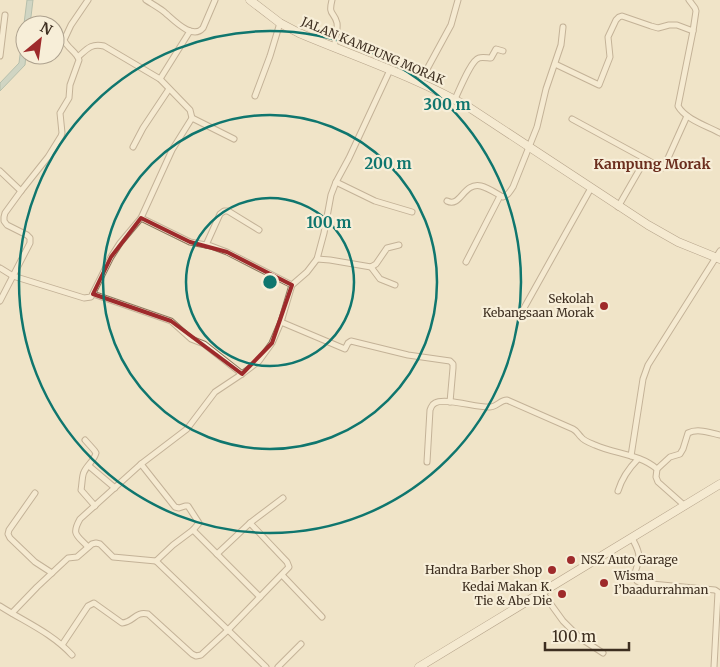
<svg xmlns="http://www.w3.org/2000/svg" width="720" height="667" viewBox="0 0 720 667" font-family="Merriweather,serif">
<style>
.water{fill:#a9c4bc;stroke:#6f938a}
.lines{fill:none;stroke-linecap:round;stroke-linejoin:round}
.minor-casing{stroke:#8d765c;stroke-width:7}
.secondary-casing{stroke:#6f573f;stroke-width:9}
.minor{stroke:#faf1dc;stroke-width:5}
.secondary{stroke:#faf1dc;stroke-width:8}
.marked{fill:none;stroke:#9e2a2b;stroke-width:4;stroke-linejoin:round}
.ring{fill:none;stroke:#0f766e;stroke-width:2.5}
.poi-dot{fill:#9e2a2b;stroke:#f7eed8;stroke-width:2}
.labels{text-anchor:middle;stroke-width:4.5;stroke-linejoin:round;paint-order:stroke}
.street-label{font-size:12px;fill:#3d2e20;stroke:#f7eed8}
.poi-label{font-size:12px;fill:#3d2e20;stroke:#f7eed8;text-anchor:end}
.neighbourhood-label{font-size:14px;font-weight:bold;fill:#6b2e1e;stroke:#f7eed8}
.centre{fill:#0f766e;stroke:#f7eed8;stroke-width:2.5}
.ring-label{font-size:15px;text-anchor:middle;font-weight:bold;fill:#0f766e;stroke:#f7eed8;stroke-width:4.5;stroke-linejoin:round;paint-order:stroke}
</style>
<rect width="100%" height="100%" fill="#f0e4c8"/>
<polygon class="water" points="27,0 33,0 30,25 25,25 25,55 26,55 25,65 0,91 0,83 19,63"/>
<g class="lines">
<defs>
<g id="minor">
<path d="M146 0C152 4 158 7 163 11 172 18 192 41 203 28L215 0"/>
<path d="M332 0C328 16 334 11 337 23 338 30 335 41 334 48"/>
<path d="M689 0 695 8 696 11 693 31 678 106C685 119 707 126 720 133"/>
<polyline points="0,56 5,15"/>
<polyline points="555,64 599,85 610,57 608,37 616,20 619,17 622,16 651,26 658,28 669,25 677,25 693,31"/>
<polyline points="160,79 190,31"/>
<polyline points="420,82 451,25 458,0"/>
<polyline points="255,96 270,56 280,23"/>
<path d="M455 99C459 91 471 60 479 58 482 57 488 58 491 58L496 49 503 51"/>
<polyline points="192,118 234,139"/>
<polyline points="572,119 662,168 664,167 687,116"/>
<polyline points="133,147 143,128 169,89"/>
<polyline points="0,171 21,191"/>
<polyline points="336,182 375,201 412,212"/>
<path d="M447 201C461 208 463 182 481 186 489 188 497 194 503 197 508 196 510 191 513 187L537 127 546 89 561 45 563 27"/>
<polyline points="618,207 645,160"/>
<polyline points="141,218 190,242 211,246 227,252 292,285"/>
<polyline points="206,245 220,214 224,211 228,211 259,230"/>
<polyline points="317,259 330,260 371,267 376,264 387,248 399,245"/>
<polyline points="466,262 500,196"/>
<polyline points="371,267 380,279 395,285"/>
<path d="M0 268 13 276 84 298 91 297 111 257 120 243 141 218 172 150 192 118 190 110 160 79 104 46C91 43 87 49 78 57"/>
<polyline points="93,294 171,321 191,339 204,344 242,374"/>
<path d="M0 301 30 243V238L27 235 7 225 4 221V217L5 213 21 191 48 157 61 136 62 133 60 113 69 98 70 85 79 60C77 52 67 48 64 40L71 25 88 0"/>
<polyline points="524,308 591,188"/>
<polyline points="281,322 345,349 348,343 351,341 408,355 450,361 453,364 453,368 450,402"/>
<path d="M85 440 94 450 96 453C94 461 87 465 84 472 82 475 82 486 81 490L95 506"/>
<polyline points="631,456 643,379 648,365 720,251"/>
<path d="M427 462 430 410C432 406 431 405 435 403 445 397 477 408 490 407 497 407 500 400 507 400L573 429C577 431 578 434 581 437 584 441 590 443 595 445 615 454 640 454 657 469L656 477 658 482 685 506"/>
<polyline points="141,464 175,507 179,508 185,506 188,506 199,523 193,530 173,545 156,561"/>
<polyline points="89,466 115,488"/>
<path d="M657 469 670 457 680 454 683 449 688 433C698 428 710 433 720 435"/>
<path d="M618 491C622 478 628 469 638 459"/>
<polyline points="35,493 9,530 8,534 10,538 35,562 52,573"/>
<polyline points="193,530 260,597"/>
<path d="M632 538C635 544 639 550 639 557 639 566 632 572 637 581L641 583 715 590 718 592 714 667"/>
<path d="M88 547C77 535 71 535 80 519L141 464 187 429 215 392 242 374 259 361 272 343 281 322 292 285 307 272 317 259 324 233 331 195 336 182 349 158 390 70"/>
<polyline points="217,554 250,523 283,498"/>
<polyline points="282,575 322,617"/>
<polyline points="542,592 563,621 580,638 603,653"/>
<path d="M0 606C25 622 52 633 72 655"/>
<polyline points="12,613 37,587 68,558 77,557 92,544 96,543 100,544 113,557 156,561 228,630 266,667"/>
<path d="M62 645 88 606 94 603 122 623C134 622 135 611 148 614L192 654 196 656 201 655 228 630 289 567 287 562 250 523"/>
<polyline points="278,667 301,644"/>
</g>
<g id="secondary">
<path d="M250 0 280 23 299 33C356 57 416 77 470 108L648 225 678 242 720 259"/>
<polyline points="419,667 720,484"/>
</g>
</defs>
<use href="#minor" class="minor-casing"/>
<use href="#secondary" class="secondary-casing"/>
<use href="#minor" class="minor"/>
<use href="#secondary" class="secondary"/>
</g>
<path d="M0 0H720V667H0ZM141 218 190 242 227 252 292 285 272 343 242 374 171 321 93 294 111 257Z" fill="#f0e4c8" fill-opacity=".55" fill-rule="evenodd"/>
<path class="marked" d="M141 218 190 242 227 252 292 285 272 343 242 374 171 321 93 294 111 257Z"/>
<g class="ring">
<circle cx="270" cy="282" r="84"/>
<circle cx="270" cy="282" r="167"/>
<circle cx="270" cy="282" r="251"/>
</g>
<g class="poi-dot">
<circle cx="604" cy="306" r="5"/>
<circle cx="571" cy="560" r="5"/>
<circle cx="552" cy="570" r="5"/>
<circle cx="604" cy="583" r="5"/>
<circle cx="562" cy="594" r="5"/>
</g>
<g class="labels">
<g class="street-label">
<text transform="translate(373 51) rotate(23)" y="4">JALAN KAMPUNG MORAK</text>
</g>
<g class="poi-label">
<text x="594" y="303">Sekolah<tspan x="594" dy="14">Kebangsaan Morak</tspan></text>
<text x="581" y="564" text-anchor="start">NSZ Auto Garage</text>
<text x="542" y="574">Handra Barber Shop</text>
<text x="614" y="580" text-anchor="start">Wisma<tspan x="614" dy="14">I’baadurrahman</tspan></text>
<text x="552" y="591">Kedai Makan K.<tspan x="552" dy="14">Tie &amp; Abe Die</tspan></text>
</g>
<g class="neighbourhood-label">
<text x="652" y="169">Kampung Morak</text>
</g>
</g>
<circle cx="270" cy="282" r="8" class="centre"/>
<g class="ring-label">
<text x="447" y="110">300 m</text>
<text x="388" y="169">200 m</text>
<text x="329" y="228">100 m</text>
</g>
<g transform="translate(40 40) rotate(29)"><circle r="24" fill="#f7eed8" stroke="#ada18e"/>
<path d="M0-4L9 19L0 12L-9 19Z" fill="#9e2a2b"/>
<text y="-8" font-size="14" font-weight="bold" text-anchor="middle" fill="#3d2e20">N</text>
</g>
<path d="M545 642v8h84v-8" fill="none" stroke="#3d2e20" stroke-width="2.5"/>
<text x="552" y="642" font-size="15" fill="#3d2e20" stroke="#f7eed8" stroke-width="4" paint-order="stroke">100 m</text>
</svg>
